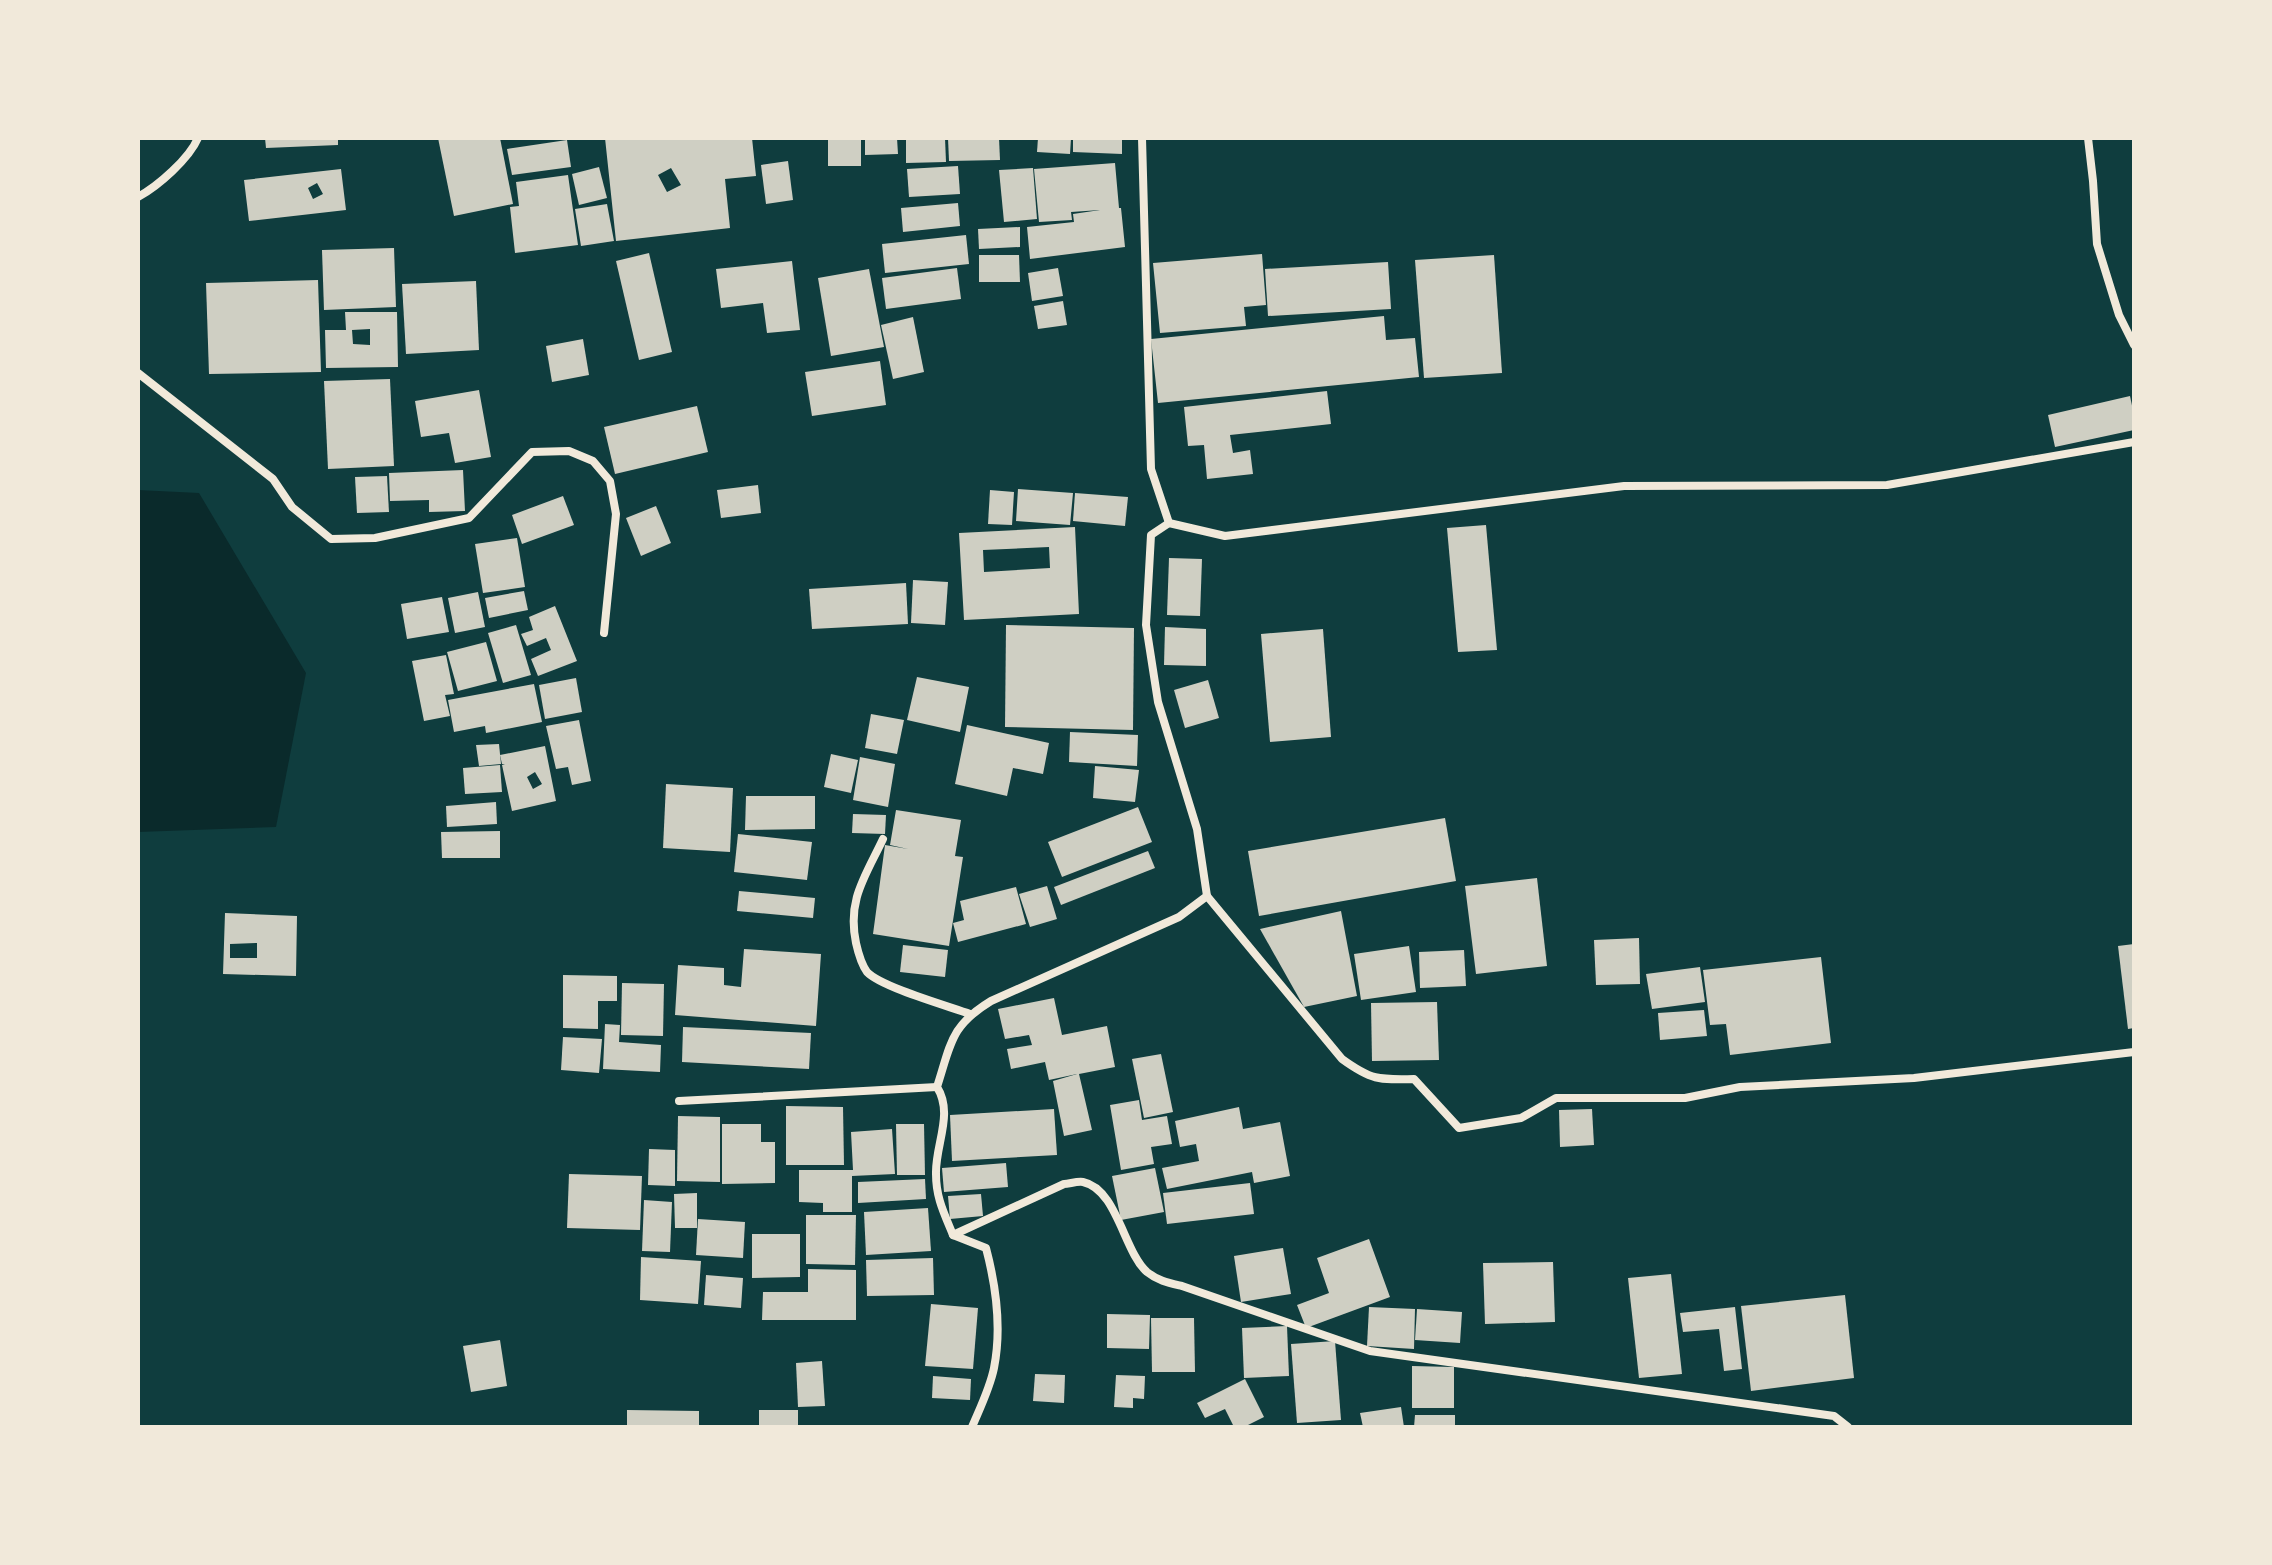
<svg xmlns="http://www.w3.org/2000/svg" width="2272" height="1565" viewBox="0 0 2272 1565" font-family="'Crimson Pro',serif">
<style>
.water{fill:#0a2a2b}
.building{fill:#cfcfc3;fill-rule:evenodd}
.lines{fill:none;stroke-linecap:round;stroke-linejoin:round}
.minor{stroke:#f1e9da;stroke-width:8}
</style>
<rect width="100%" height="100%" fill="#0f3d3e"/>
<polygon class="water" points="138,490 199,493 306,673 276,827 138,832"/>
<g class="building">
<polygon points="265,138 338,138 338,145 266,148"/>
<polygon points="438,138 500,138 513,204 454,216"/>
<path d="M605 138H752L756 176 725 179 730 228 616 241ZM671 168 681 185 667 192 658 175Z"/>
<rect x="828" y="138" width="33" height="28"/>
<polygon points="865,138 897,138 898,154 865,155"/>
<polygon points="906,138 945,138 946,162 906,163"/>
<polygon points="948,138 999,138 1000,160 949,161"/>
<polygon points="1038,138 1071,138 1070,154 1037,152"/>
<polygon points="1073,138 1122,138 1122,154 1073,152"/>
<polygon points="567,140 571,167 512,175 507,149"/>
<polygon points="788,161 793,200 766,204 761,165"/>
<polygon points="1115,163 1119,208 1121,208 1125,247 1030,259 1027,227 1074,222 1073,214 1100,210 1071,212 1072,220 1039,222 1034,169"/>
<polygon points="958,166 960,194 909,197 907,169"/>
<polygon points="599,167 607,198 579,205 572,174"/>
<polygon points="1033,168 1037,219 1004,222 999,170"/>
<path d="M341 169 346 210 249 221 244 180ZM317 183 323 194 313 199 308 188Z"/>
<polygon points="568,175 578,245 515,253 510,207 519,206 516,182"/>
<polygon points="958,203 960,226 903,232 901,208"/>
<polygon points="607,204 614,241 581,246 575,209"/>
<polygon points="1020,227 1020,247 979,249 978,229"/>
<polygon points="966,235 969,264 885,273 882,244"/>
<polygon points="394,248 396,307 324,310 322,250"/>
<polygon points="649,253 672,352 639,360 616,261"/>
<polygon points="1262,254 1266,305 1244,307 1246,326 1160,333 1153,263"/>
<polygon points="979,255 1019,255 1020,282 979,282"/>
<polygon points="1494,255 1502,373 1424,378 1415,260"/>
<polygon points="792,261 800,330 767,333 763,303 721,308 716,269"/>
<polygon points="1388,262 1391,309 1268,316 1265,269"/>
<polygon points="957,268 961,299 886,309 882,278"/>
<polygon points="1058,268 1063,296 1032,301 1028,273"/>
<polygon points="869,269 884,347 831,356 818,278"/>
<polygon points="318,280 321,372 209,374 206,283"/>
<polygon points="476,281 479,350 406,354 402,284"/>
<polygon points="1063,301 1067,325 1038,329 1034,306"/>
<path d="M345 312H397L398 367 326 368 325 330H346ZM370 329V345L353 344 352 330Z"/>
<polygon points="1384,316 1386,340 1415,338 1419,377 1158,403 1151,339"/>
<polygon points="913,317 924,372 893,379 881,325"/>
<polygon points="583,339 589,375 552,382 546,346"/>
<polygon points="880,361 886,405 812,416 805,372"/>
<polygon points="390,379 394,466 328,469 324,381"/>
<polygon points="479,390 491,457 455,463 449,433 421,437 415,401"/>
<polygon points="1327,391 1331,424 1230,435 1233,453 1250,450 1253,474 1207,479 1204,445 1188,446 1184,407"/>
<polygon points="2130,396 2134,415 2134,430 2055,447 2048,415"/>
<polygon points="697,406 708,452 615,474 604,427"/>
<polygon points="463,470 465,511 429,512 429,500 390,501 389,473"/>
<polygon points="387,476 389,512 357,513 355,477"/>
<polygon points="758,485 761,513 721,518 717,490"/>
<polygon points="1018,489 1073,493 1070,525 1016,521"/>
<polygon points="990,490 1014,492 1012,525 988,524"/>
<polygon points="1075,493 1128,497 1125,526 1073,521"/>
<polygon points="563,496 574,525 522,544 512,515"/>
<polygon points="656,506 671,543 641,556 626,518"/>
<polygon points="1486,525 1497,650 1458,652 1447,528"/>
<path d="M1075 527 1079 614 964 620 959 533ZM1049 547 1050 568 984 572 983 550Z"/>
<polygon points="517,538 525,587 483,593 475,544"/>
<polygon points="1169,558 1202,559 1200,616 1167,615"/>
<polygon points="913,580 948,582 945,625 911,623"/>
<polygon points="906,583 908,624 812,629 809,589"/>
<polygon points="524,591 528,610 489,618 485,598"/>
<polygon points="478,592 485,627 455,633 448,598"/>
<polygon points="442,597 449,632 407,639 401,604"/>
<polygon points="555,606 577,661 538,676 531,659 551,650 546,638 527,646 521,634 533,630 529,617"/>
<polygon points="516,625 531,675 503,683 488,633"/>
<polygon points="1006,625 1134,628 1133,730 1005,727"/>
<polygon points="1165,627 1206,629 1206,666 1164,665"/>
<polygon points="1323,629 1331,737 1270,742 1261,634"/>
<polygon points="486,642 497,681 458,691 447,652"/>
<polygon points="446,655 454,694 445,695 450,716 424,721 412,661"/>
<polygon points="917,677 969,687 960,732 907,720"/>
<polygon points="576,678 582,712 545,719 539,685"/>
<polygon points="1208,680 1219,718 1185,728 1174,690"/>
<polygon points="534,684 542,722 486,733 485,726 454,732 448,700"/>
<polygon points="871,714 904,720 897,754 865,748"/>
<polygon points="579,720 591,781 572,785 568,767 556,769 546,726"/>
<polygon points="967,725 1049,743 1043,774 1013,768 1007,796 955,784"/>
<polygon points="1070,732 1138,735 1137,766 1069,762"/>
<polygon points="499,744 501,764 479,766 476,745"/>
<path d="M545 746 556 801 512 811 502 765 505 764H502L500 755ZM535 772 542 784 533 789 527 777Z"/>
<polygon points="831,754 858,760 851,793 824,787"/>
<polygon points="860,757 895,764 888,807 853,800"/>
<polygon points="500,765 502,792 465,794 463,768"/>
<polygon points="1095,766 1139,770 1135,802 1093,798"/>
<polygon points="666,784 733,788 730,852 663,848"/>
<polygon points="746,796 815,796 815,829 745,830"/>
<polygon points="496,802 497,824 447,827 446,806"/>
<polygon points="1138,807 1152,842 1062,877 1048,842"/>
<polygon points="896,810 961,820 955,856 963,857 949,946 873,934 885,845 908,849 890,845"/>
<polygon points="853,814 886,815 885,834 852,833"/>
<polygon points="1445,818 1456,881 1259,916 1248,851"/>
<polygon points="500,831 500,858 442,858 441,832"/>
<polygon points="738,834 812,842 807,880 734,872"/>
<polygon points="1148,851 1155,868 1061,905 1054,887"/>
<polygon points="1537,878 1547,966 1476,974 1465,886"/>
<polygon points="1047,886 1057,919 1030,927 1019,894"/>
<polygon points="1016,887 1026,924 958,942 953,923 964,920 960,901"/>
<polygon points="739,891 815,898 813,918 737,911"/>
<polygon points="1341,911 1357,996 1304,1007 1260,929"/>
<path d="M225 913 297 916 296 976 223 974ZM257 943V958H230V944Z"/>
<polygon points="1639,938 1640,984 1596,985 1594,940"/>
<polygon points="2134,944 2134,1028 2128,1029 2118,946"/>
<polygon points="903,945 948,950 945,977 900,972"/>
<polygon points="1409,946 1416,992 1361,1000 1354,954"/>
<polygon points="744,949 821,954 816,1026 675,1015 678,965 724,968 724,985 741,987"/>
<polygon points="1464,950 1466,986 1420,988 1419,952"/>
<polygon points="1821,957 1831,1043 1730,1055 1726,1024 1710,1025 1703,970"/>
<polygon points="1700,967 1705,1002 1652,1009 1646,974"/>
<polygon points="563,975 617,976 617,1001 598,1001 598,1029 563,1028"/>
<polygon points="622,983 664,984 663,1036 621,1035"/>
<polygon points="1054,998 1062,1035 1107,1026 1115,1067 1079,1074 1092,1130 1064,1136 1053,1081 1077,1074 1049,1080 1045,1062 1011,1069 1007,1049 1032,1045 1029,1035 1005,1039 998,1009"/>
<polygon points="1437,1002 1439,1060 1372,1061 1371,1003"/>
<polygon points="1704,1010 1707,1036 1660,1040 1658,1013"/>
<polygon points="605,1024 620,1025 619,1042 661,1045 660,1072 603,1069"/>
<polygon points="683,1027 811,1033 809,1069 682,1062"/>
<polygon points="563,1037 602,1039 599,1073 561,1070"/>
<polygon points="1161,1054 1173,1112 1144,1118 1132,1059"/>
<polygon points="1139,1100 1142,1120 1167,1116 1172,1144 1151,1147 1154,1164 1121,1170 1110,1105"/>
<polygon points="786,1106 843,1107 844,1165 786,1165"/>
<polygon points="1239,1107 1243,1129 1280,1122 1290,1176 1254,1183 1252,1172 1167,1189 1162,1168 1199,1161 1196,1144 1180,1147 1175,1121"/>
<polygon points="1054,1109 1057,1155 952,1161 950,1115"/>
<polygon points="1592,1109 1594,1145 1560,1147 1559,1110"/>
<polygon points="678,1116 720,1117 720,1182 677,1181"/>
<polygon points="722,1124 761,1124 761,1142 775,1142 775,1183 722,1184"/>
<polygon points="896,1124 924,1124 925,1175 897,1175"/>
<polygon points="892,1129 895,1174 852,1176 852,1212 823,1212 823,1203 799,1202 799,1170 853,1170 851,1132"/>
<polygon points="649,1149 675,1150 675,1186 648,1185"/>
<polygon points="1006,1163 1008,1187 944,1192 942,1168"/>
<polygon points="1155,1168 1164,1212 1121,1220 1112,1176"/>
<polygon points="569,1174 642,1176 640,1230 567,1228"/>
<polygon points="925,1179 926,1199 858,1203 858,1182"/>
<polygon points="1250,1183 1254,1214 1167,1224 1163,1193"/>
<polygon points="697,1193 697,1228 675,1228 674,1194"/>
<polygon points="981,1194 983,1216 950,1219 948,1196"/>
<polygon points="644,1200 672,1202 670,1252 642,1251"/>
<polygon points="928,1208 931,1251 866,1255 864,1212"/>
<polygon points="806,1215 856,1215 855,1265 806,1264"/>
<polygon points="698,1219 745,1222 743,1258 696,1255"/>
<polygon points="752,1234 800,1234 800,1277 752,1278"/>
<polygon points="1369,1239 1390,1297 1306,1328 1297,1305 1329,1293 1317,1258"/>
<polygon points="1283,1248 1291,1294 1241,1302 1234,1256"/>
<polygon points="641,1257 701,1261 698,1304 640,1300"/>
<polygon points="933,1258 934,1295 867,1296 866,1260"/>
<polygon points="1553,1262 1555,1322 1485,1324 1483,1263"/>
<polygon points="808,1269 856,1270 856,1320 762,1320 763,1292 808,1292"/>
<polygon points="1671,1274 1682,1374 1639,1378 1628,1278"/>
<polygon points="706,1275 743,1278 741,1308 704,1305"/>
<polygon points="1845,1295 1854,1378 1751,1391 1741,1306"/>
<polygon points="931,1304 978,1308 973,1369 925,1366"/>
<polygon points="1369,1307 1415,1309 1414,1349 1367,1346"/>
<polygon points="1735,1307 1742,1369 1724,1371 1719,1329 1683,1332 1680,1313"/>
<polygon points="1417,1309 1462,1312 1460,1343 1415,1340"/>
<polygon points="1107,1314 1150,1315 1149,1349 1107,1348"/>
<polygon points="1151,1318 1194,1318 1195,1372 1152,1372"/>
<polygon points="1287,1326 1289,1376 1244,1378 1242,1328"/>
<polygon points="500,1340 507,1386 471,1392 463,1346"/>
<polygon points="1335,1341 1341,1420 1297,1423 1291,1344"/>
<polygon points="822,1361 825,1406 798,1407 796,1363"/>
<polygon points="1412,1366 1454,1367 1454,1408 1412,1408"/>
<polygon points="1035,1374 1065,1375 1064,1403 1033,1401"/>
<polygon points="1116,1375 1145,1376 1144,1399 1133,1398 1133,1408 1114,1407"/>
<polygon points="933,1376 971,1379 970,1400 932,1398"/>
<polygon points="1245,1379 1264,1417 1244,1427 1234,1427 1225,1409 1205,1418 1197,1403"/>
<polygon points="1401,1407 1404,1427 1363,1427 1360,1413"/>
<polygon points="627,1410 699,1411 699,1427 627,1427"/>
<rect x="759" y="1410" width="39" height="17"/>
<polygon points="1415,1415 1455,1415 1455,1427 1414,1427"/>
</g>
<g class="lines">
<g class="minor">
<polyline points="1142,138 1151,469 1169,523 1225,536 1624,486 1887,485 2134,442"/>
<polyline points="2088,138 2093,181 2097,244 2119,315 2134,345"/>
<path d="M138 197C158 186 189 159 198 138"/>
<polyline points="138,373 273,479 292,507 331,539 375,538 469,518 532,452 569,451 593,461 610,481 616,514 604,633"/>
<path d="M883 839C865 877 847 900 856 943 858 952 862 965 867 972 881 987 948 1006 970 1014"/>
<path d="M1207 896 1342 1059C1371 1080 1378 1080 1414 1079L1459 1128 1521 1118 1556 1098H1685L1740 1087 1914 1078 2134 1052"/>
<polyline points="679,1101 937,1087"/>
<path d="M953 1235 1064 1184C1069 1184 1077 1181 1083 1182 1117 1189 1124 1252 1147 1272 1158 1281 1169 1283 1182 1286L1370 1351 1834 1416 1848 1427"/>
<path d="M972 1427C980 1408 990 1388 994 1368 1002 1328 996 1286 986 1248L953 1235C944 1213 936 1198 936 1174 935 1145 954 1114 937 1087 951 1044 950 1026 991 1001L1179 917 1207 896 1197 829 1158 702 1146 625 1151 535 1169 523"/>
</g>
</g>
<rect width="2272" height="1565" fill="none" stroke="#f1e9da" stroke-width="280"/>
</svg>
